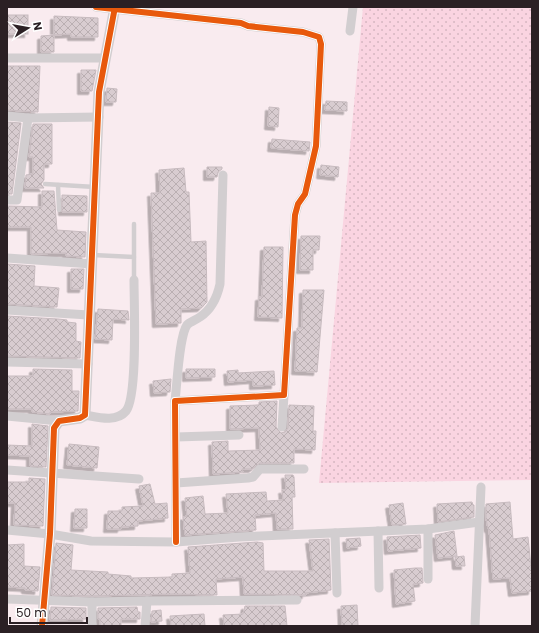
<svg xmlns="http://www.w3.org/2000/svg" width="539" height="633" viewBox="0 0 539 633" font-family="Poppins,sans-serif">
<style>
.grass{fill:url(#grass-dots)}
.building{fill:url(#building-cross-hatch);stroke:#c7bbbf;filter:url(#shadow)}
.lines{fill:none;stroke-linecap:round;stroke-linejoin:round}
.service{stroke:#d2ced0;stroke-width:4.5}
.minor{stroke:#d2ced0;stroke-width:9}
.tertiary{stroke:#d2ced0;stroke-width:11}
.cycleway-casing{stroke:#fff;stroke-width:8}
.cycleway{stroke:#e8590c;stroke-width:6}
</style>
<defs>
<pattern id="grass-dots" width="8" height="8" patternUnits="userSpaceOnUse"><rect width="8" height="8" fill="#fad4e1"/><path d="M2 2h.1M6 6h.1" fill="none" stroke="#d6b6c1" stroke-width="1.8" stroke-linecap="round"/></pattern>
<pattern id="building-cross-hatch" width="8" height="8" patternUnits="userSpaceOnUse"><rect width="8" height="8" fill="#d8ccd0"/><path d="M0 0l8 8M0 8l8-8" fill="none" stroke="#baafb2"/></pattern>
<filter id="shadow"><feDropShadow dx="-3.5" dy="3.5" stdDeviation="0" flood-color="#0004"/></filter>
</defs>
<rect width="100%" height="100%" fill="#f9ebef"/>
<polygon class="grass" points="363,7 532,7 532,480 319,483"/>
<g class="building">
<rect x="7" y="15" width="21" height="19"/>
<polygon points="54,16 98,18 98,37 71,37 71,34 54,35"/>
<polygon points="54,35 54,52 41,52 41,36"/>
<polygon points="7,66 40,66 38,112 7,110"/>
<polygon points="81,70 96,70 92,91 81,91"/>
<polygon points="107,88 117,89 116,102 106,102"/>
<polygon points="326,101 347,102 347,111 325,110"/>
<polygon points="269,107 279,108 278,127 268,126"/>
<polygon points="7,122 21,123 12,194 7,194"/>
<polygon points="33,124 52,124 52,164 44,164 44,180 41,184 44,188 25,188 26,175 33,174 33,157 29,157"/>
<polygon points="272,139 310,142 309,151 271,148"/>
<polygon points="321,165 339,167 338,177 320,175"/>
<polygon points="207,167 222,167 222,169 218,172 217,177 207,177"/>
<polygon points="184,168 186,192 189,192 191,242 206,241 207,302 201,308 181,309 181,323 156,324 151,193 160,193 159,170"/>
<polygon points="42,191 54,191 57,230 86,232 85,257 66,256 66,253 31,254 31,227 7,227 7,206 42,207"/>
<polygon points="62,195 87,196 87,212 62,212"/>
<polygon points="301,236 320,236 319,250 313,250 313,270 300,270"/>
<polygon points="264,247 283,247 282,318 258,317 259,297 262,297"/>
<polygon points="7,264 35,266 34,286 59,288 57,307 7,304"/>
<polygon points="71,269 84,269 83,289 71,289"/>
<polygon points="303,290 324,290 317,372 295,371 297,328 302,328"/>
<polygon points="98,309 128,311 129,320 113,319 112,340 95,339"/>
<polygon points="7,316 58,319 67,320 67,322 76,323 76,341 81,342 80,358 7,356"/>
<polygon points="33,369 72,370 72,391 79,391 78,411 50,412 50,414 32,412 32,409 7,409 7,376 33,376"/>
<polygon points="186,369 215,369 215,377 186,378"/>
<polygon points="238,370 238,373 274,371 275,385 253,386 253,380 228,382 227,371"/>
<polygon points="171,379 170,392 154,393 153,381"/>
<polygon points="277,401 276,427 281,433 285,432 288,428 289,405 314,406 313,431 316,431 315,450 294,449 294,463 260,463 252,469 242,469 243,472 213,474 212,442 228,441 228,451 260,450 259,428 230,429 230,406 259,405 259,402"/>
<polygon points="32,424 48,426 46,467 30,466 30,456 7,455 7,445 32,446"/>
<polygon points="69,444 99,447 97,468 67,465"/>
<polygon points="285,475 293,475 294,477 295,497 292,497 293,529 277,529 276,513 255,515 256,530 185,535 183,517 187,516 185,498 203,496 205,514 228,513 226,494 266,492 267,501 283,500 282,490 286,490"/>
<polygon points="29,478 45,479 43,526 14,525 15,503 7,503 7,482 29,482"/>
<polygon points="150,484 155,504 167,503 168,518 138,521 138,526 121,527 121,529 107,529 108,511 122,511 122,507 143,506 139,486"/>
<polygon points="472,502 473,505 474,505 474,517 438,522 437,504"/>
<polygon points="510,502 513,539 528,537 532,577 532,591 512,593 510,578 493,579 489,529 488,529 486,519 486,504"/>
<polygon points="403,503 406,524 392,525 389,505"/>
<polygon points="75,509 87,509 87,528 74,528"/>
<polygon points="454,531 457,556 438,558 435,535"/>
<polygon points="420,535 421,548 388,551 387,537"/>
<polygon points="360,538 361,546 347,548 346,539"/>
<polygon points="329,539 331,590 305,593 306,595 244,594 243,577 216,579 217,595 173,594 92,596 52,595 56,543 73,545 71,570 108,572 108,574 131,576 131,578 172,577 172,574 190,573 188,547 257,542 263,543 264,571 313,571 309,540"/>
<polygon points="24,544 24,566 40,567 38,591 25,590 25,588 7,587 7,545"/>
<polygon points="464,556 465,566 456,566 455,557"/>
<polygon points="415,568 422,568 423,583 413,584 415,601 396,604 394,570"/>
<polygon points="357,605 358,626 342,626 341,606"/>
<polygon points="245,606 285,606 287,626 224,626 223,615 243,614"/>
<polygon points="51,607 86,608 86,619 50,620"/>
<polygon points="137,607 138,612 140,612 140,619 121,619 121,626 100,626 100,619 98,619 98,608"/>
<polygon points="161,610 162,621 151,622 152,611"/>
<polygon points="204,614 205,626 171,626 170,616"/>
</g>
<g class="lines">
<g class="service">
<polyline points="45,184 95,187"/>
<polyline points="58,185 59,210"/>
<polyline points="93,255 134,257 134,280"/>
<polyline points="134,257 134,224"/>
</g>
<g class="minor">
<polyline points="96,7 241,23 248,26 303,32 319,37 321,44 316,146 305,194 298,204 295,215 284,395 175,401 176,542"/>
<polyline points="350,31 353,7"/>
<polyline points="7,58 105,58"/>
<polyline points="7,116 28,118 99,117"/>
<polyline points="7,200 17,200 28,118"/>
<polyline points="7,258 92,264"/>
<polyline points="7,310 89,315"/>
<polyline points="7,362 88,364"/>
<path d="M175 401C177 386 179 336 187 325 190 322 196 320 200 317 212 309 217 298 220 284L223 175"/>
<path d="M85 415C97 417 116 423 126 411 138 396 134 303 134 280"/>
<polyline points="7,416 59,421"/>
<polyline points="282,427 284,395"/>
<polyline points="176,437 239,435"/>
<polyline points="7,470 139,479"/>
<polyline points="176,483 248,478 253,477 260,469 304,469"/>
<polyline points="428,529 428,579"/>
<polyline points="7,530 50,534 91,541 176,542 239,537 428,529 479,522"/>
<polyline points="378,531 379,588"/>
<polyline points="335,533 337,593"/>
<polyline points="7,599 92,602 147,601 145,626"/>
<polyline points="147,601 297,600"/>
<polyline points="92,626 92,602"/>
<polyline points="475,626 481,487"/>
</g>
<polyline class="tertiary" points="42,626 50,534 54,428 59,421 80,418 85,415 99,92 115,7"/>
<defs>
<g id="cycleway">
<polyline points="96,7 241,23 248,26 303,32 319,37 321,44 316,146 305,194 298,204 295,215 284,395 175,401 176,542"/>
<polyline points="42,626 50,534 54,428 59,421 80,418 85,415 99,92 115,7"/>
</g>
</defs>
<use href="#cycleway" class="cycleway-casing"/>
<use href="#cycleway" class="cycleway"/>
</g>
<rect width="539" height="633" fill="none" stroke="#2b2024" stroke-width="16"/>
<g transform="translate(28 28) rotate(79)" stroke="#ffffff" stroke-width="3" paint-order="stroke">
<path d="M0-3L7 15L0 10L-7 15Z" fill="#2b2024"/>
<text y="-6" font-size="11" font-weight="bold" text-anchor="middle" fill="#2b2024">N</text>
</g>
<path d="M10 617v6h77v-6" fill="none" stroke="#2b2024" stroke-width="2"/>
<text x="16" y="617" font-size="12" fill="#2b2024" stroke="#ffffff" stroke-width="3" paint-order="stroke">50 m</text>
</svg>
